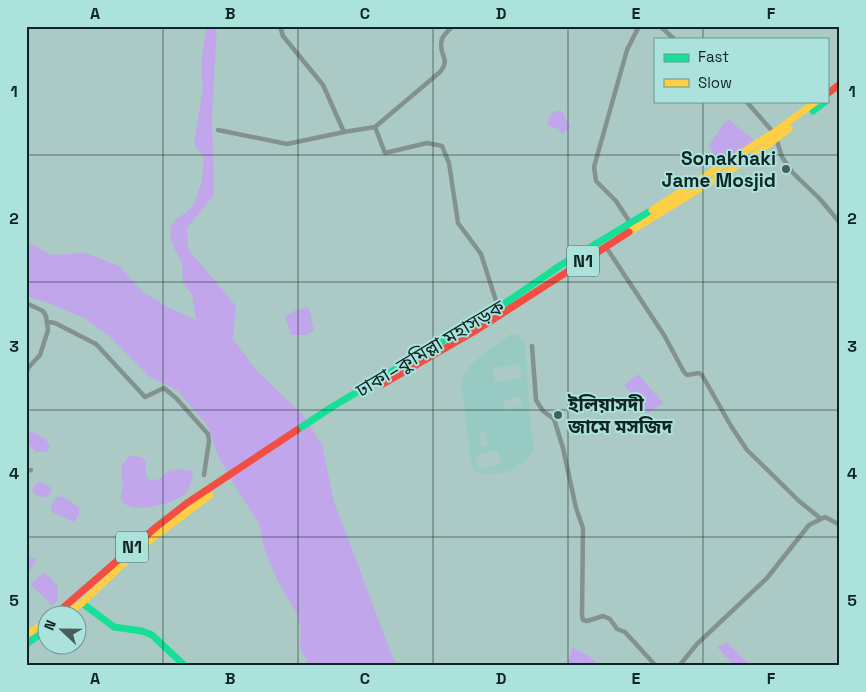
<svg xmlns="http://www.w3.org/2000/svg" width="866" height="692" viewBox="0 0 866 692" font-family="'Space Grotesk','Noto Sans Bengali',sans-serif">
<style>
.built{fill:#98cac4;fill-rule:evenodd}
.water{fill:#c1a6ec}
.lines{fill:none;stroke-linecap:round;stroke-linejoin:round}
.street{stroke:#829290;stroke-width:4.5}
.fast{stroke:#16e098;stroke-width:7}
.slow{stroke:#ffcf43;stroke-width:7}
.jam{stroke:#f24e42;stroke-width:7}
.grid{fill:none;stroke:#0f2523;stroke-width:1;stroke-opacity:0.55}
.poi-dot{fill:#465e5c;stroke:#abe3dc;stroke-width:2}
.labels{text-anchor:middle;stroke-width:4;stroke-linejoin:round;paint-order:stroke}
.shield{fill:#abe3dc;stroke:#3e5e5a;stroke-width:1}
.shield-label{font-size:18px;font-weight:bold;fill:#0f2523}
.poi-label{font-size:19px;font-weight:bold;fill:#0f2523;stroke:#abe3dc;text-anchor:end}
.street-label{font-size:19px;fill:#0f2523;stroke:#abe3dc}
.neatline{fill:none;stroke:#0f2523;stroke-width:2}
.grid-label{font-size:16px;text-anchor:middle;font-weight:bold;fill:#0f2523}
</style>
<rect width="100%" height="100%" fill="#abc9c5"/>
<path class="built" d="M511 334 518 335 525 343 530 420 534 448 530 457 510 471 494 474H482L474 470 471 460 461 383 465 373 472 364 482 355ZM519 364 522 378 495 382 493 368ZM520 396 523 405 506 410 503 401ZM485 432 488 446 482 447 479 433ZM497 449 502 463 480 470 475 456Z"/>
<g class="water">
<polygon points="206,26 217,26 212,115 214,195 187,228 188,249 236,306 233,339 255,369 303,415 322,445 334,502 396,666 310,666 300,649 301,628 297,613 283,591 275,575 264,548 259,523 243,499 219,458 208,426 177,390 150,377 108,335 84,318 46,302 26,296 26,241 51,255 86,253 119,266 142,291 167,307 196,320 192,295 183,283 182,263 173,246 170,233 172,224 177,218 186,213 194,204 202,181 204,158 194,144 203,88 201,66"/>
<polygon points="557,111 562,111 570,126 568,130 562,134 558,129 549,126 547,122 552,113"/>
<polygon points="729,120 754,140 719,167 709,145 724,123"/>
<polygon points="308,307 310,311 314,331 305,335 291,335 285,317 294,311"/>
<polygon points="638,374 663,403 648,413 624,385"/>
<polygon points="26,429 45,438 50,447 46,452 36,452 26,442"/>
<path d="M129 456H136L145 459C147 466 144 473 148 479 163 483 160 475 170 470 177 468 185 470 192 471L193 474C191 480 190 488 186 493 177 503 126 518 121 498 120 494 123 488 124 483L121 480 122 465Z"/>
<path d="M40 482 50 487 52 490 47 497 39 496 33 493C31 488 36 483 40 482Z"/>
<polygon points="58,496 67,499 79,508 79,514 74,522 52,512 51,505"/>
<path d="M26 554 36 559C34 565 32 570 26 573Z"/>
<polygon points="45,572 58,587 57,595 58,600 52,605 30,584"/>
<polygon points="726,642 751,666 735,666 717,647"/>
<polygon points="572,647 589,656 600,666 584,666 577,664 574,666 556,666 556,664 564,666 568,662"/>
</g>
<g class="lines">
<g class="street">
<polyline points="280,26 283,36 323,85 344,132"/>
<polyline points="660,26 674,39"/>
<polyline points="746,101 773,132"/>
<polyline points="375,127 385,153 427,143 442,146 449,163 458,223 481,254 498,307"/>
<path d="M218 130 287 144 344 132 375 127 440 72C452 57 437 56 442 39 444 34 449 31 452 26"/>
<polyline points="776,138 782,157 793,173 820,199 840,223"/>
<polyline points="631,224 616,201 596,181 594,167 627,50 639,26"/>
<polyline points="606,247 664,335 684,372 687,375 699,373 702,375 731,426 747,450 799,501 820,518"/>
<polyline points="26,303 43,311 46,316 48,330 40,355 28,368 26,375"/>
<polyline points="48,322 55,323 96,344 145,397 164,388 176,398 208,434 209,441 204,475"/>
<polyline points="532,346 536,400 543,411 554,419 563,448 576,508 583,528 582,615 583,620 587,621 603,616 610,619 617,629 625,632 656,666"/>
<polyline points="26,471 31,470"/>
<polyline points="679,666 697,644 767,578 809,525 825,517 840,525"/>
</g>
<g class="fast">
<polyline points="813,111 826,101"/>
<polyline points="297,430 332,407 498,308 561,265 652,210"/>
<polyline points="82,603 114,627 142,631 152,635 185,666"/>
<polyline points="26,644 48,629"/>
</g>
<g class="slow">
<polyline points="652,210 773,133 817,101"/>
<polyline points="629,232 750,158 789,129"/>
<polyline points="66,614 82,603 141,547 210,495"/>
<polyline points="26,635 48,621"/>
</g>
<g class="jam">
<polyline points="827,94 840,84"/>
<polyline points="383,384 475,331 629,232"/>
<polyline points="56,614 155,528 187,503 297,430"/>
</g>
</g>
<path class="grid" d="M163 26V666M298 26V666M433 26V666M568 26V666M703 26V39M703 101V666M26 155H840M26 282H840M26 410H840M26 537H840"/>
<g class="poi-dot">
<circle cx="786" cy="169" r="5"/>
<circle cx="558" cy="415" r="5"/>
</g>
<g class="labels">
<g class="shield">
<rect x="567" y="245.5" width="32" height="31" rx="4"/>
<rect x="116" y="531.5" width="32" height="31" rx="4"/>
</g>
<g class="shield-label">
<text x="583" y="267">N1</text>
<text x="132" y="553">N1</text>
</g>
<g class="poi-label">
<text x="776" y="165">Sonakhaki<tspan x="776" dy="22">Jame Mosjid</tspan></text>
<text x="568" y="411" text-anchor="start">ইলিয়াসদী<tspan x="568" dy="22">জামে মসজিদ</tspan></text>
</g>
<g class="street-label">
<text transform="translate(430 348) rotate(-31)" y="7">ঢাকা–কুমিল্লা মহাসড়ক</text>
</g>
</g>
<rect width="866" height="692" fill="none" stroke="#abe3dc" stroke-width="55"/>
<rect x="654" y="38" width="175" height="65" fill="#abe3dc" stroke="#6d9792"/>
<rect x="664" y="54" width="25" height="8" fill="#16e098" stroke="#6d9792"/>
<text x="698" y="62" font-size="15" fill="#0f2523">Fast</text>
<rect x="664" y="79" width="25" height="8" fill="#ffcf43" stroke="#6d9792"/>
<text x="698" y="88" font-size="15" fill="#0f2523">Slow</text>
<g transform="translate(62 630) rotate(292)"><circle r="24" fill="#abe3dc" stroke="#6d9792"/>
<path d="M0-4L9 19L0 12L-9 19Z" fill="#465e5c"/>
<text y="-8" font-size="14" font-weight="bold" text-anchor="middle" fill="#0f2523">N</text>
</g>
<rect x="28" y="28" width="810" height="636" class="neatline"/>
<g class="grid-label">
<text x="95" y="19">A</text>
<text x="230" y="19">B</text>
<text x="365" y="19">C</text>
<text x="501" y="19">D</text>
<text x="636" y="19">E</text>
<text x="771" y="19">F</text>
<text x="14" y="97">1</text>
<text x="852" y="97">1</text>
<text x="14" y="224">2</text>
<text x="852" y="224">2</text>
<text x="14" y="352">3</text>
<text x="852" y="352">3</text>
<text x="14" y="479">4</text>
<text x="852" y="479">4</text>
<text x="14" y="606">5</text>
<text x="852" y="606">5</text>
<text x="95" y="684">A</text>
<text x="230" y="684">B</text>
<text x="365" y="684">C</text>
<text x="501" y="684">D</text>
<text x="636" y="684">E</text>
<text x="771" y="684">F</text>
</g>
</svg>
